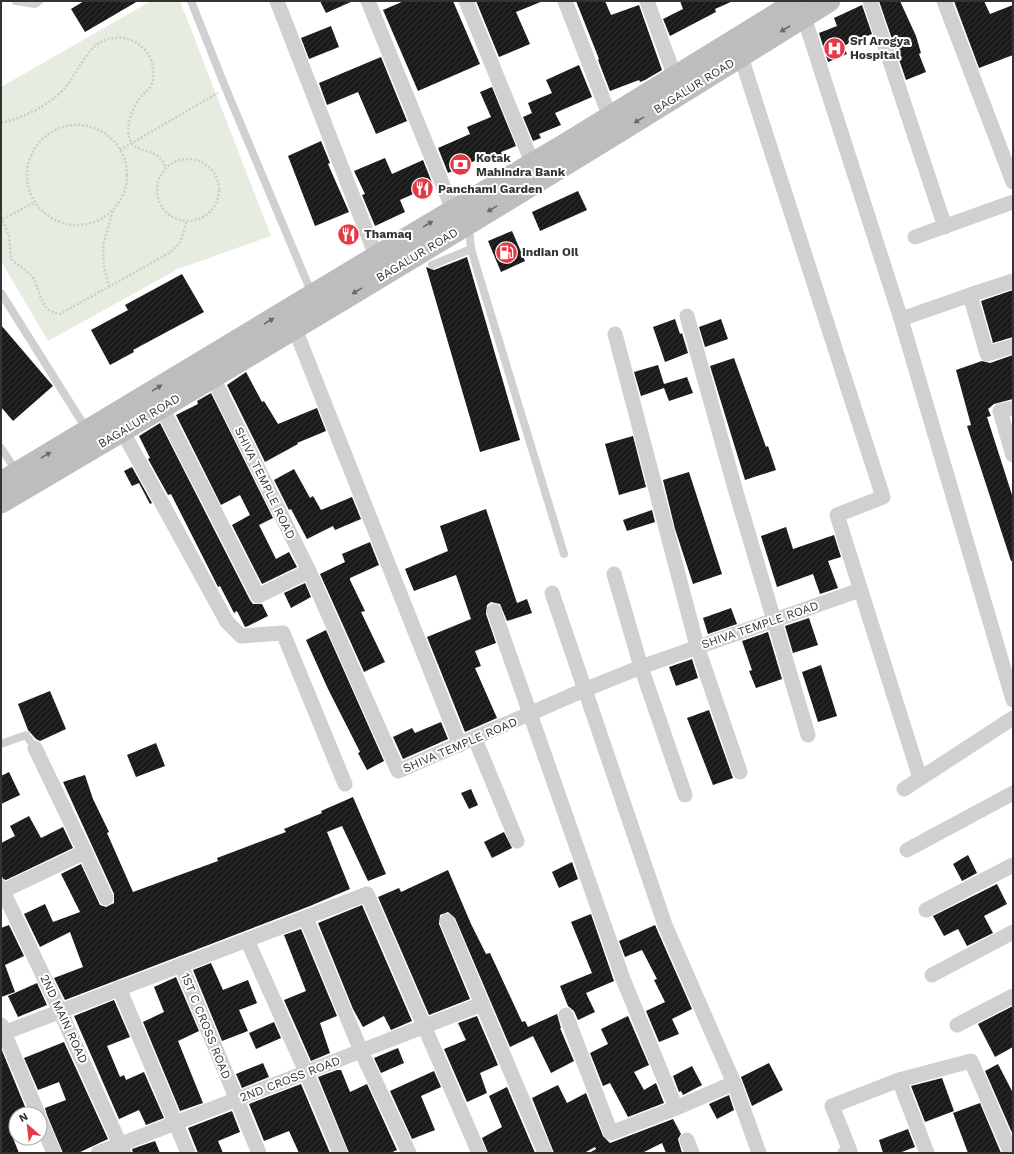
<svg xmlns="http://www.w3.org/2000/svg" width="1014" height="1154" viewBox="0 0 1014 1154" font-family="'Work Sans',sans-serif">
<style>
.garden{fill:#e6ecdf}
.building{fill:url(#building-hatch)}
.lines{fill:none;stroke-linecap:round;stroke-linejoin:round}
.path{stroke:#cdcdcd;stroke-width:2.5;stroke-dasharray:2 2;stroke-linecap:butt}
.lane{stroke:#d0d0d0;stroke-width:8}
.street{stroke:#d0d0d0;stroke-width:15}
.secondary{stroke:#bdbdbd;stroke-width:21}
.oneway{fill:#6a6a6a}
.labels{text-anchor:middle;stroke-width:4;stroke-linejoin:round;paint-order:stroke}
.poi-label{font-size:12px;font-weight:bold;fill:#333;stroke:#fff;text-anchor:start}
.street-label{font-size:12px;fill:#333;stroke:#fff}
</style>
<defs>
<pattern id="building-hatch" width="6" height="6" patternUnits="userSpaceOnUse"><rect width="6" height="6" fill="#1a1a1a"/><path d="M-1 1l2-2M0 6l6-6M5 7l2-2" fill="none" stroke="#333"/></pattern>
</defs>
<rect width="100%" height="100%" fill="#fff"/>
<polygon class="garden" points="151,1 180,1 271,236 178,269 48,341 1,261 1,87"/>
<g class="building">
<polygon points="84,1 138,1 85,32 71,9"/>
<polygon points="320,1 353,1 326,13"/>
<polygon points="404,1 453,1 480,64 418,91 383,10"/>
<polygon points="476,1 543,1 516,12 530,44 499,57"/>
<polygon points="576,1 605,1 611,15 639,5 662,70 645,80 640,82 639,80 610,91 598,60 599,59"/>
<polygon points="680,1 733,1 715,9 716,12 670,36 663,19 683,9"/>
<polygon points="879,1 900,1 916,36 921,53 919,54 926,72 906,80"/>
<polygon points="954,1 984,1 990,14 1013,5 1013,55 979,68"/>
<polygon points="862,5 872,34 843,46 847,54 828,62 819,33 837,26 834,18"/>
<polygon points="331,26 339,47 309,59 301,38"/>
<polygon points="381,57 407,121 376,134 358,92 327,105 319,83"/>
<polygon points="579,65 592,97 555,113 561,125 539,134 541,138 533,141 523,117 532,113 528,103 552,93 546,80"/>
<polygon points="492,87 516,146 501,152 502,155 483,164 481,158 448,173 438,148 470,134 467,127 491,117 480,92"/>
<polygon points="321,141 330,163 328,164 349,212 315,226 288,156"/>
<polygon points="385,158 392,174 423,160 433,185 400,200 405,212 375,226 362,195 365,194 354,171"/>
<polygon points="578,191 587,210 540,231 532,212"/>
<polygon points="512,231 525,261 501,272 488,241"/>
<polygon points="467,257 520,440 480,452 426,267 434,270"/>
<polygon points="182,274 204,312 133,350 134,352 110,365 91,330 128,310 125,305"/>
<polygon points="1013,290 1013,337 993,343 981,301"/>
<polygon points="675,319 680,334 682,333 688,353 665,362 653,327"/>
<polygon points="721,319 728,339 705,347 699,327"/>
<polygon points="1,325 53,386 13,421 1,407"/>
<polygon points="1013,355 1013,399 994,404 988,409 991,416 987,417 1013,498 1013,561 1011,561 967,426 971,425 956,370 982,361 990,363"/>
<polygon points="734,358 766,447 768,446 776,470 745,480 710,366"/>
<polygon points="658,365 664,384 687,377 693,393 669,401 664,388 641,396 634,372"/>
<polygon points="246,372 262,402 264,401 278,424 317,408 326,431 297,443 298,444 265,462 227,385"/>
<polygon points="211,393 273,518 259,525 276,559 289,552 297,567 262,584 232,525 250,515 240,495 221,505 176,415 198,404 197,401"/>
<polygon points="160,423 250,600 253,604 262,604 268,616 248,626 245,627 237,611 234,613 220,586 218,587 209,569 171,494 168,495 148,459 150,458 139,436"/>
<polygon points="633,436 646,487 619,495 605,444"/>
<polygon points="132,467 152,503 150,504 139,483 132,486 124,471"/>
<polygon points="294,469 310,498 313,496 321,510 352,497 361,519 335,530 333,526 307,539 291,509 289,510 274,480"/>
<polygon points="689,472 722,574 693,584 675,529 663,480"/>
<polygon points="486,509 517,603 527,599 532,613 507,621 500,604 491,602 487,605 486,614 496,643 475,651 481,666 475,668 497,718 465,732 427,637 471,619 456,575 414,591 405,569 448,551 440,526"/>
<polygon points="652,510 655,522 627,531 623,520"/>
<polygon points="786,527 793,549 834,535 841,557 828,561 838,588 820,594 813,574 777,587 761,536"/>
<polygon points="370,542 379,565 350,578 350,580 365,611 361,612 385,662 364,672 320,574 345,562 342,554"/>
<polygon points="305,583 311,597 291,608 284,593"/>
<polygon points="731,608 737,624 708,634 703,618"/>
<polygon points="809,618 818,645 793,653 785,626"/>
<polygon points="326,630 384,761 367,770 358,753 360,752 328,689 306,640"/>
<polygon points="768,632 782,679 756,688 749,671 752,670 742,641"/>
<polygon points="692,659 698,678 676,686 669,667"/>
<polygon points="821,665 837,716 818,722 802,672"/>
<polygon points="50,691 66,729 40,741 36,739 28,730 18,704"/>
<polygon points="709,710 733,778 713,785 687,718"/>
<polygon points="441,722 448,739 403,759 393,737 412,728 415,733"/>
<polygon points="156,743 165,766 136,777 127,755"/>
<polygon points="9,772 20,795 1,804 1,776"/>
<polygon points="85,775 93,799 109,832 107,833 133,892 218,861 217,858 286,832 284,829 322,813 321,811 353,797 386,874 368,881 342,826 327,832 350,889 310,906 65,1000 54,978 83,967 70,932 40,947 24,914 45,904 53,922 80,912 61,874 81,864 100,905 106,907 114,903 114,894 63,782"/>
<polygon points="471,789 478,805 469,809 461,793"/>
<polygon points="29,816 41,838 63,827 73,848 6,880 3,879 1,874 1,843 15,836 10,826"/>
<polygon points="504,832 512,848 492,858 484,842"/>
<polygon points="968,855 977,873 962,881 953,864"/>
<polygon points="572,862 578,879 559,888 552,872"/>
<polygon points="448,870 471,924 486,954 490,953 522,1022 525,1021 528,1027 557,1014 561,1028 560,1028 574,1061 551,1073 533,1036 510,1047 455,918 448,912 440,915 439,924 470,999 429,1015 378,897 399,888 401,892"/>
<polygon points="997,884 1007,904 984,916 993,933 967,946 958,929 944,936 933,916"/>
<polygon points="362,905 412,1021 391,1030 384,1016 363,1027 353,1009 318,923"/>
<polygon points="591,914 614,981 586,993 595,1012 578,1020 574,1011 568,1006 560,986 592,973 571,922"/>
<polygon points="9,925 24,956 5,965 15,992 1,997 1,928"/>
<polygon points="655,925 692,1009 672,1019 679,1034 659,1042 646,1011 665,1002 654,980 657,979 642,950 625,957 619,941"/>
<polygon points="301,929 337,1016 320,1023 330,1053 311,1061 284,1000 306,991 284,935"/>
<polygon points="211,963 223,990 248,980 257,1003 239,1010 248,1031 222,1041 193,970"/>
<polygon points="176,977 199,1031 178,1041 203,1103 180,1111 143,1022 164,1012 154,987"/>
<polygon points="37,983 47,1005 18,1017 8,996"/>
<polygon points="114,1000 130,1037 107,1046 120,1077 124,1075 126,1080 144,1072 164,1118 146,1125 139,1110 119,1119 74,1016"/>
<polygon points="1013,1006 1013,1047 995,1057 978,1024"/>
<polygon points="477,1016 498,1065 480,1073 487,1093 467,1102 444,1049 466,1040 458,1023"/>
<polygon points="628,1016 649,1065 634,1072 644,1090 656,1083 664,1103 628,1117 610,1083 603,1086 590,1053 608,1044 601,1029"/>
<polygon points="274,1022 281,1038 256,1049 249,1033"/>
<polygon points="64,1042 108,1139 78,1153 63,1153 47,1115 45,1108 66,1100 59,1082 38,1090 24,1058"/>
<polygon points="1,1048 28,1114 16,1114 16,1137 13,1138 19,1153 1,1153"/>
<polygon points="398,1048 404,1063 381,1073 374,1058"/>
<polygon points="263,1063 269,1077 242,1088 236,1074"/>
<polygon points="769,1063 783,1090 752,1106 741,1077"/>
<polygon points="998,1064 1013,1093 1013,1135 985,1071"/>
<polygon points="692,1066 702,1085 683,1095 681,1091 679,1092 673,1076"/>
<polygon points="337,1070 341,1070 350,1092 367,1084 397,1150 390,1153 349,1153 318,1077"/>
<polygon points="434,1071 441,1087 421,1096 435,1130 412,1139 390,1091"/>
<polygon points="942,1078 954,1111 925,1122 911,1086"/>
<polygon points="301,1084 330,1153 299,1153 289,1131 264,1141 249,1104"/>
<polygon points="558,1085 567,1103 586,1093 603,1136 610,1143 673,1119 681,1134 678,1139 682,1153 666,1153 662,1143 642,1153 589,1153 596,1149 595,1147 584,1153 554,1153 532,1098"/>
<polygon points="507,1087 535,1153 488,1153 482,1138 502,1127 489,1096"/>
<polygon points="729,1095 734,1110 717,1119 709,1104"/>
<polygon points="980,1103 1001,1153 968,1153 953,1113"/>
<polygon points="232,1111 240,1132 218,1141 223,1153 198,1153 188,1128"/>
<polygon points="908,1129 915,1147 899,1153 883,1153 879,1140"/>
<polygon points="155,1141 160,1153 133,1153 132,1149"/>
</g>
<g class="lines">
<g class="path">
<path d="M1 123C23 118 43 108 60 93 73 80 79 65 90 51 104 34 129 33 144 49 153 58 156 74 151 86 148 91 142 94 139 99 132 109 125 127 130 140 137 156 158 145 166 168"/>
<circle cx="77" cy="175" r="50"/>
<polyline points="120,150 218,93"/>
<circle cx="188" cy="190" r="31"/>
<path d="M1 217 9 236 11 259C18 266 27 270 33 278 42 293 39 311 60 314L171 252 181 241 187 220"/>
<polyline points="3,219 35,202"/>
<polyline points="109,287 104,267 103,246 113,210"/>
</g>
<g class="lane">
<polyline points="16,1 35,4 39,1"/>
<polyline points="191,1 226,89 312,294"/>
<polyline points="469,226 471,249 564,554"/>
<polyline points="432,265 471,249"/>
<polyline points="1,293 87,430"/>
<polyline points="1,448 17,472"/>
<polyline points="1,744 26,735 35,748"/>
</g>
<g class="street">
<polyline points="277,1 376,256"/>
<polyline points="368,1 453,210"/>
<polyline points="466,1 536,172"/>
<polyline points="565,1 610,117"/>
<polyline points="647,1 675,77"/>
<polyline points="870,1 945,227"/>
<polyline points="944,1 1013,182"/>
<polyline points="804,17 901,319 1013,700"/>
<polyline points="741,57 883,497 837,515 920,778"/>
<polyline points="915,237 1013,202"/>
<polyline points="1013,281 970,295 987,354 1013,346"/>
<polyline points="687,316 736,492 808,735"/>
<polyline points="901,319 970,295"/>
<polyline points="295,329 460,745"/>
<polyline points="615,334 697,646 740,772"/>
<polyline points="213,378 309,571 398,771 584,690 641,667 860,590"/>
<polyline points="162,408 258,596 309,571"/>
<polyline points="1013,408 1000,411 1013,455"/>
<polyline points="118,423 227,622 241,636 283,633 345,784"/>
<polyline points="614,574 641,667 685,795"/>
<polyline points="494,611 623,979 676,1108 734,1083 665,925 552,593"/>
<polyline points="475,739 517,841"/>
<polyline points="904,789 1013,718"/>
<polyline points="907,850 1013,793"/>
<polyline points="85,852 106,898"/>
<polyline points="1,887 60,1011 124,1153"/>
<polyline points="3,891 85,852 35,748"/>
<polyline points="926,910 1013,865"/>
<polyline points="306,918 361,1051 409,1153"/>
<polyline points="447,921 545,1153"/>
<polyline points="247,940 306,1072 340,1153"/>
<polyline points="181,965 259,1153"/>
<polyline points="932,975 1013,932"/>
<polyline points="119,988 188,1153"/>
<polyline points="566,1015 611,1133 676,1108"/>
<polyline points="1,1025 38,1114"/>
<polyline points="957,1025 1013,996"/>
<polyline points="1,1034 367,894 479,1153"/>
<polyline points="899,1080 971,1061 1011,1153"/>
<polyline points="734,1083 759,1153"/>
<polyline points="40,1120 54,1153"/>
<polyline points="687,1140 692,1153"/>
<polyline points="98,1153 482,1004"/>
<polyline points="845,1153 850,1151 832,1106 899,1080 927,1153"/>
</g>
<g class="secondary">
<polyline points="1,482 426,226 568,142 797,1"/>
<path d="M1 503C279 340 556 173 830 1"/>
</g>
</g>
<defs><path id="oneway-solid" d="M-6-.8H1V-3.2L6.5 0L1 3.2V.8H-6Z"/></defs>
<g class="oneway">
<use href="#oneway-solid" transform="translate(785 29) rotate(148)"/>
<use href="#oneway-solid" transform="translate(639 120) rotate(149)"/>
<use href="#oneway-solid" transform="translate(492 209) rotate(149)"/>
<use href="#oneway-solid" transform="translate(428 224) rotate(-31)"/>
<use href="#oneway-solid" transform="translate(357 291) rotate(149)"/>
<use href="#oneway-solid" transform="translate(269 321) rotate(-31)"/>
<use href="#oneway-solid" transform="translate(157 388) rotate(-32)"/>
<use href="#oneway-solid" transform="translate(46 455) rotate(-31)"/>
</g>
<defs>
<symbol id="hospital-disc" viewBox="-11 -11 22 22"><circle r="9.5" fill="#e63946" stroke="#fff"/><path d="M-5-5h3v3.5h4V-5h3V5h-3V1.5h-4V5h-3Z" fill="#fff"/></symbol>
<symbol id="bank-disc" viewBox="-11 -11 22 22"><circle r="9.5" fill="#e63946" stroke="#fff"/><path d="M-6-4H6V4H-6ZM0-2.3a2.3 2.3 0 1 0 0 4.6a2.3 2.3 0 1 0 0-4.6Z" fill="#fff"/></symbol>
<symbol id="restaurant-disc" viewBox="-11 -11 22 22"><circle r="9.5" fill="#e63946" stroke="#fff"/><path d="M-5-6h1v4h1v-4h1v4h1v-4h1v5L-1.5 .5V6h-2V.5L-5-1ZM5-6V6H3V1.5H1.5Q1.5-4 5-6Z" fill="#fff"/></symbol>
<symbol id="fuel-disc" viewBox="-11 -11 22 22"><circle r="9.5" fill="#e63946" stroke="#fff"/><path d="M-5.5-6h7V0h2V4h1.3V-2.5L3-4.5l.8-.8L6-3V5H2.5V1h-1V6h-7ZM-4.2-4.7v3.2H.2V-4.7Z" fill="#fff"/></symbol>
</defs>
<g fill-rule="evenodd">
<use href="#hospital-disc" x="822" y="36" width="25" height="25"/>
<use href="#bank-disc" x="448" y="152" width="25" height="25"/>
<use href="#restaurant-disc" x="410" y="176" width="25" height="25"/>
<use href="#restaurant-disc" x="336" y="222" width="25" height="25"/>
<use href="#fuel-disc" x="494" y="240" width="25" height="25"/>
</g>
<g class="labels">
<g class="poi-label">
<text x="850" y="45">Sri Arogya<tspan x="850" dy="14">Hospital</tspan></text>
<text x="476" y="162">Kotak<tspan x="476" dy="14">Mahindra Bank</tspan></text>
<text x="438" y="193">Panchami Garden</text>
<text x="364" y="238">Thamaq</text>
<text x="522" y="256">Indian Oil</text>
</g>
<g class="street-label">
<text transform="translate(694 86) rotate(-32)" y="4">BAGALUR ROAD</text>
<text transform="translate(417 255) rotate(-31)" y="4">BAGALUR ROAD</text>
<text transform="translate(139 421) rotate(-31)" y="4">BAGALUR ROAD</text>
<text transform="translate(265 483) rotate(64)" y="4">SHIVA TEMPLE ROAD</text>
<text transform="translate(760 625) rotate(-19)" y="4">SHIVA TEMPLE ROAD</text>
<text transform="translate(460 745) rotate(-23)" y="4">SHIVA TEMPLE ROAD</text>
<text transform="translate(64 1019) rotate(65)" y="4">2ND MAIN ROAD</text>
<text transform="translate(206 1026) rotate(68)" y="4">1ST C CROSS ROAD</text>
<text transform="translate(290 1079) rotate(-21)" y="4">2ND CROSS ROAD</text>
</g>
</g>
<rect width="1014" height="1154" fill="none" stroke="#333333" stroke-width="4"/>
<g transform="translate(28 1126) rotate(332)"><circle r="19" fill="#ffffff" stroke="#adadad"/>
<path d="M0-3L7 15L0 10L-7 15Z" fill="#e63946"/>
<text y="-6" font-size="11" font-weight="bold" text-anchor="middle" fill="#333333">N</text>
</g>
</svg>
